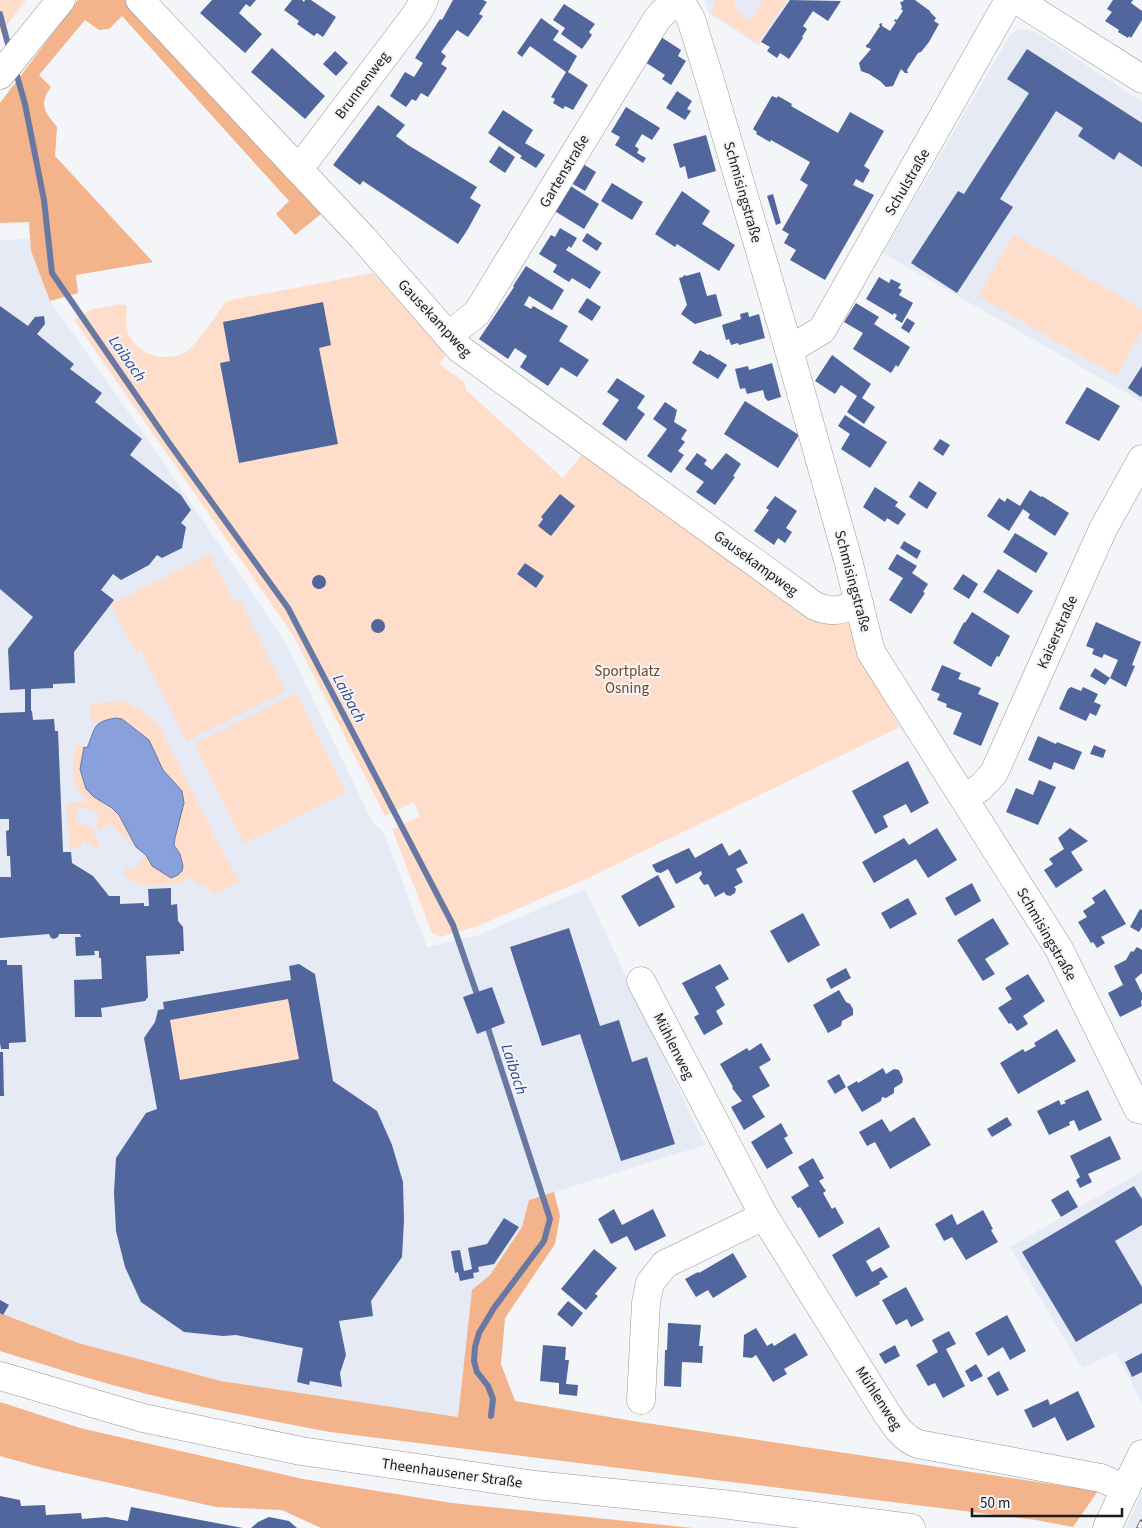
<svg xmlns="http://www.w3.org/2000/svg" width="1142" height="1528" viewBox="0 0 1142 1528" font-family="'Source Sans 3',sans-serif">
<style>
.built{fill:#e5eaf4}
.green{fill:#fedecb}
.forest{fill:#f3b38b}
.water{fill:#88a1dc;stroke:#6779a2}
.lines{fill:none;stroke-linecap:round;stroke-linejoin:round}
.stream{stroke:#6779a2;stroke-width:6}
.building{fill:#50669d;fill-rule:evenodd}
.minor-casing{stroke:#949699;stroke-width:29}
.major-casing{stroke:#949699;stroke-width:29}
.minor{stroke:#fff;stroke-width:28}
.major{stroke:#fff;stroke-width:28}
.rail-casing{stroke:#5b5c5e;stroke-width:5.5}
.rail{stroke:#f4f5f8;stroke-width:4;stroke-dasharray:11;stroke-linecap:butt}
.labels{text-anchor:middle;stroke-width:4;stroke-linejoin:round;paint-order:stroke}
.street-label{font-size:15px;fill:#1a1b1c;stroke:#f4f5f8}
.park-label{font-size:15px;fill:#7a4015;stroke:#f4f5f8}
.water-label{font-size:16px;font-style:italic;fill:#304890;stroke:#f4f5f8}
</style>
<rect width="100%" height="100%" fill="#f4f5f8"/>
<g class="built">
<polygon points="705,0 790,0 759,46 709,13"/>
<polygon points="1022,29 1036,32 1142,102 1142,402 883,253 1010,35 1016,31"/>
<polygon points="30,239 31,251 50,301 146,437 284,640 372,821 384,833 427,947 479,935 585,889 705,1145 529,1200 522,1227 490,1275 472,1290 458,1417 221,1381 78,1343 0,1313 0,240"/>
<polygon points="1142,1171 1142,1403 1116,1352 1082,1368 1010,1247"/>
<polygon points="1142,1492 1142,1528 1126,1528"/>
</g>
<g class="green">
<polygon points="0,0 26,0 0,34"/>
<polygon points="716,0 735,0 735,7 742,16 750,20 757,11 761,0 787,0 758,43 711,13"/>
<polygon points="1014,235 1142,309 1142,331 1116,376 978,296"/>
<path d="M373 273 448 352 439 364 465 383 466 390 563 478 583 453 814 616 829 624 848 618 864 665 900 727 582 881 478 926 440 937 432 933 392 829 420 817 414 802 385 816 293 635 74 320 92 309 122 304 127 306C126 315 125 324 128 333 136 354 165 363 184 353 197 346 217 313 226 301Z"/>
<polygon points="210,554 234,602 240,600 285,691 187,741 141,650 136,653 111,604"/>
<polygon points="296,693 346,792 244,844 194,744"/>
<path d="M119 701 127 702 158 723 226 859 240 881 216 894 187 876 181 883 176 884C157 885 136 890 124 873L126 868 132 871 146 856 152 866 171 878 182 860 180 854 174 845 182 791 163 770 149 740 102 720 97 723 91 720 90 704Z"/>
<path d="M77 743 84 747 81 753 104 802 119 815 136 847 109 823 100 832 96 827 99 814 91 809 79 807 75 821 92 827 99 845 97 849 84 841 79 849 74 845 70 852 69 833 67 828V803L86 802C85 796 78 792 76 785 72 773 72 755 77 743Z"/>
<polygon points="288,999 299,1059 180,1080 170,1020"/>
</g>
<g class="forest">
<path d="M78 0H128L321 214 295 235 276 214 289 201 122 16 109 29 99 30 85 20 39 75 51 87C38 105 45 112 57 127L55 156 153 262 76 275 78 293 50 301 31 251 29 222 0 223V103Z"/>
<path d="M554 1192 560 1216 555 1244 505 1318 501 1364 515 1401 633 1421 1098 1491 1073 1527 1036 1520 330 1432C269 1420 208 1409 147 1394 97 1382 49 1366 0 1351V1313L78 1343 221 1381 458 1417 472 1290 490 1275 522 1227 529 1200Z"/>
<polygon points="0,1402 80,1428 303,1479 452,1503 693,1528 321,1528 282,1510 216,1507 43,1468 0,1456"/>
</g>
<path class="water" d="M116 718 122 719 149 740 163 770 182 791 184 803 175 838 174 845 180 854 183 866 182 871 178 875 171 878 152 866 146 855 136 847 119 815 112 808 94 797 86 789 80 769 84 747 87 748C96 727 92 722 116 718Z"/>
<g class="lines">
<g class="stream">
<polyline points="0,14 10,52"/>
<polyline points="15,69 25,104 44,200 52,273 169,443 288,608 453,925 479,1000"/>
<polyline points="486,1022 550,1219 544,1241 494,1308 479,1333 475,1347 474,1361 477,1372 488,1386 493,1399 491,1416"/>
</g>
</g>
<g class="building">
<polygon points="212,0 256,0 250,7 246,4 239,13 262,34 245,53 200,13"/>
<polygon points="292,0 302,0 304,2 305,0 311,0 336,17 323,37 317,33 314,36 297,24 299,21 284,10"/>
<polygon points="453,0 483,0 487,2 479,14 483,16 468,37 457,30 441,52 446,56 441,64 447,68 428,97 421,93 416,101 412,99 406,107 390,96 405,72 414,77 423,63 415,58 440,19 442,20"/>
<polygon points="790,0 841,1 828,21 813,11 803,26 807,29 802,37 803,38 789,59 780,53 777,58 767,51 770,47 761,42"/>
<polygon points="904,0 915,0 930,11 930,12 936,18 934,21 939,24 929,42 921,52 918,53 907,70 908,73 905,73 901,69 893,86 886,87 880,81 869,74 861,71 859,63 871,49 866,47 866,45 868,44 880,26 879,24 882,23 882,26 890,31 896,22 894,21 895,19 897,20 903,11 901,9 902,7 900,2 902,2"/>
<polygon points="1113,0 1133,0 1131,3 1142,11 1142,20 1131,38 1129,36 1128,38 1118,32 1119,30 1105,21 1112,12 1107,9"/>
<polygon points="564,4 595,24 589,32 592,35 582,49 561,34 565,28 553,20"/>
<polygon points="541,18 559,31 553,40 577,56 568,72 588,85 573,110 565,106 563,109 553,103 555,99 551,97 566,72 530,46 522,57 517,53"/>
<polygon points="661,37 681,50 678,56 686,61 671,85 662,79 665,75 645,62"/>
<polygon points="272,48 325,96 305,119 251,72"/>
<polygon points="1027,49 1142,123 1142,167 1119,152 1114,160 1078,136 1083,128 1056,111 1000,199 1013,207 957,293 911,263 958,191 964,194 1029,93 1007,79"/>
<polygon points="335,51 348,63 336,76 323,64"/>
<polygon points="677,91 692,101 687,109 691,111 685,120 666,108"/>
<polygon points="772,96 777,98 778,96 792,104 791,106 838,133 850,112 884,131 864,166 870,170 863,183 856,179 853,185 874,195 825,280 790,260 796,250 784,243 789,234 782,230 808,185 800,180 810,162 771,140 770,142 756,134 757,132 753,129"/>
<polygon points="378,105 405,125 396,136 408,145 477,187 470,198 481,205 468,229 458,244 363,181 360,185 333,165"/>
<polygon points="626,107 660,128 652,140 642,134 635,146 639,149 637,153 646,158 643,163 615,145 620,137 611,132"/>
<polygon points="503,110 533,130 525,143 545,155 536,168 520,158 522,156 488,133"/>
<polygon points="706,135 716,171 688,179 685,166 680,168 673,144"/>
<polygon points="499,146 515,157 505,173 489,162"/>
<polygon points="583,164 596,172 585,191 571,183"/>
<polygon points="612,183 643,202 632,220 601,201"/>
<polygon points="569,185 599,204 584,229 553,210"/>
<polygon points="682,191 710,211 702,224 735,245 719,271 677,244 675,247 655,234"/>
<polygon points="773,194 781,223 776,225 767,196"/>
<polygon points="560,228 577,238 571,248 569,246 566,250 601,272 590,289 572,278 569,282 553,272 557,265 539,254 551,235 555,237"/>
<polygon points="587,233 602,243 597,251 582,241"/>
<polygon points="526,266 564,290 552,310 529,296 524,305 531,309 533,306 568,326 559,341 589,360 577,377 561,367 548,386 520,367 527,356 515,348 508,359 479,339 514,287 513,286"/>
<polygon points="700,272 707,296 716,294 722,316 695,324 681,314 687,305 679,278 683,277 683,276 686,275 686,276"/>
<polygon points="879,277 889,283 891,279 901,284 898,288 902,290 899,295 913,303 902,323 895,319 897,315 894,313 893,315 866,299"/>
<polygon points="587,298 601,307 592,321 578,312"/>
<polygon points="323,302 331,345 319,348 338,444 239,463 220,363 230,361 223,322"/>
<polygon points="856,303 879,317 874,324 910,347 898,367 896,365 891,373 853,349 863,333 844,322"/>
<polygon points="0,306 28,326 35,317 44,316 45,324 37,334 74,364 70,369 102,393 95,402 142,439 130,455 181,495 191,510 181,523 186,527 182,548 162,558 157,555 149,565 121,580 113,574 101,590 114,600 74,652 75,683 53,684 53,688 31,689 31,711 32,711 33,720 54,719 55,731 58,731 63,852 71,852 72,863 93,876 109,896 120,896 120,904 144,903 144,906 149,906 148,889 171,888 171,905 177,904 178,921 183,927 184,951 180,951 180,954 146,956 148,997 145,1001 101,1008 102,1017 75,1017 74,980 102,979 101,958 99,958 99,951 94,951 95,955 76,956 75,937 81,937 80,934 59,934 58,937 54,939 51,938 49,934 0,938 0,877 11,877 10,856 7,856 6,831 9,830 9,819 0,819 0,713 25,712 25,689 10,690 8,649 33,617 0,589"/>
<polygon points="748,312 749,317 759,314 765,338 739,345 738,343 731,345 729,339 726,340 722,325 741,319 740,314"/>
<polygon points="907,318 915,323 909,333 901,328"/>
<polygon points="700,350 708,355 709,354 727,365 718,379 692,363"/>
<polygon points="832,355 871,384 862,398 875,407 864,424 847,412 857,396 841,385 835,394 815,381"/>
<polygon points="772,363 781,397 768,401 765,398 763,390 747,394 745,388 740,389 735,369 748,366 749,370"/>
<polygon points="1142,366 1142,395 1141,397 1128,388"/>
<polygon points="617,378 645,396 637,408 645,414 626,441 602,424 619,400 607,392"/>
<polygon points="1087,387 1120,406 1099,441 1065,423"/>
<polygon points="745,401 799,435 778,468 724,434"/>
<polygon points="665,402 677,410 674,422 687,430 681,439 685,442 678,451 684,455 671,473 647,456 667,429 653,419"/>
<polygon points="845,415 887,442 870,468 841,449 850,434 838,426"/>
<polygon points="940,439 950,445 943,456 933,449"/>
<polygon points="697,453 707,460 704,464 712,470 726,453 741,464 733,476 735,477 715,505 696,492 704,482 685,469"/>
<polygon points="919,481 937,493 927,509 909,497"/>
<polygon points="875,487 898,502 895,506 906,514 898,525 887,518 885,522 863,507"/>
<polygon points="1030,490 1041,497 1042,496 1069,513 1055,536 1028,518 1030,514 1023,509 1009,531 987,516 999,498 1005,502 1007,498 1020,506"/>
<polygon points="560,494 575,506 551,536 538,526 543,519 541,517"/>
<polygon points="775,496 797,511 786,528 792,532 785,543 778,538 774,545 754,531 769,510 766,508"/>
<polygon points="1015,533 1048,553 1036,573 1003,552"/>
<polygon points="904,541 921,551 917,559 900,548"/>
<polygon points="897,554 917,566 912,573 928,584 923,592 925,593 911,614 889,600 903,578 888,569"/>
<polygon points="525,563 544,576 536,588 517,574"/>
<polygon points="998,569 1033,591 1018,614 983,592"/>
<polygon points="963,574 978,584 969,599 953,589"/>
<circle cx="319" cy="582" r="7"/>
<polygon points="972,612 1010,636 999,657 997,656 991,667 953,643 964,622 965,623"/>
<circle cx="378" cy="626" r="7"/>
<polygon points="1096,622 1141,642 1132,665 1135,666 1126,687 1110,678 1118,660 1104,654 1102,658 1092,654 1094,649 1086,646"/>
<polygon points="942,665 961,673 958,679 981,688 978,694 999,703 981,746 953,734 962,713 946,707 947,704 937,700 940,694 931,690"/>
<polygon points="1095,668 1110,678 1105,685 1090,676"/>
<polygon points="1071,687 1081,691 1083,687 1098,694 1094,702 1101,705 1096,716 1090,713 1086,721 1059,709 1068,689"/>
<polygon points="1038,736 1056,744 1057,742 1082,752 1074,770 1054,762 1051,770 1028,760"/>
<polygon points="1094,745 1106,750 1103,758 1090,754"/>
<polygon points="908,761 929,803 911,813 906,804 883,816 888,827 875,834 852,791"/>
<polygon points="1039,780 1056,787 1038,825 1006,812 1016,788 1033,795"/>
<polygon points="937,828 957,860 928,878 916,859 874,883 862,862 904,838 909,845"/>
<polygon points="1070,828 1088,841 1071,852 1083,870 1056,888 1044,870 1053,864 1049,859 1064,849 1058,838"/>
<polygon points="722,843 729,856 740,849 748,863 736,869 743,882 734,887 736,889 735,893 730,896 726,895 724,892 715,897 708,884 704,885 699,878 702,874 701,871 676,884 668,869 661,873 656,872 652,865 689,848 695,858"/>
<polygon points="658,875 675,907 639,927 621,896"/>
<polygon points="972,883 981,901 955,916 945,898"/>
<polygon points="1105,889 1126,924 1101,937 1105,943 1097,948 1093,942 1091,943 1078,922 1087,917 1083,911 1095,903 1092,898"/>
<polygon points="908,898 917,914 890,929 881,913"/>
<polygon points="1140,909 1142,910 1142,927 1139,932 1130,927"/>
<polygon points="803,913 820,945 788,963 770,931"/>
<polygon points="993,918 1009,944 985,959 995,974 983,981 957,940"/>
<polygon points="569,928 600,1026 619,1020 632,1062 647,1057 675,1144 621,1161 580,1034 542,1046 510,947"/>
<polygon points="1137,947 1142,950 1142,973 1135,979 1142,993 1142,1000 1141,1001 1142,1006 1120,1017 1108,993 1123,985 1114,966 1126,960 1131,951 1133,952"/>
<polygon points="0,960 7,960 7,965 22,965 26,1042 9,1043 9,1049 1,1049 0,1043"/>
<path d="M299 964 315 974 333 1081 377 1111 392 1145 403 1182 404 1220 402 1257 371 1301 373 1316 339 1321 346 1355 340 1373 342 1387 310 1381 309 1385 297 1382 303 1348 236 1335 223 1336 184 1332 141 1302 125 1267 116 1231 114 1193 116 1158 146 1113 157 1109 144 1038 155 1022 158 1010 164 1009 163 1002 291 980 289 966ZM288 999 299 1059 180 1080 170 1020Z"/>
<polygon points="720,964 729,979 715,987 725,1005 716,1011 723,1024 704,1035 694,1017 699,1014 682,983"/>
<polygon points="846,968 851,978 831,989 826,979"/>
<polygon points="1028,974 1045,1001 1023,1016 1028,1024 1017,1031 1011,1023 1009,1024 998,1008 1012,999 1005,988"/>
<polygon points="492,987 505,1023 477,1034 463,997"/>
<polygon points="839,990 846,1002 850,1004 853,1009 853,1015 842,1021 841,1026 828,1033 813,1005"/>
<polygon points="1057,1029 1076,1061 1018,1094 1000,1063 1023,1049 1025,1052 1036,1046 1034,1043"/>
<polygon points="761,1043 771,1060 759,1067 770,1086 752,1096 765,1117 744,1130 731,1107 742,1101 732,1088 733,1087 720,1064 747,1048 749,1051"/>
<polygon points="0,1052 3,1052 4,1096 0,1096"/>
<polygon points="883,1068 886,1074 894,1069 899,1070 903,1079 902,1083 894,1088 894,1093 886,1098 882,1097 881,1101 862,1112 847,1087 857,1081 858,1083"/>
<polygon points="839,1074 846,1087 835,1094 827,1081"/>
<polygon points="1088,1090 1102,1120 1079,1131 1074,1120 1069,1122 1070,1125 1049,1135 1037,1111 1059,1100 1061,1105 1066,1103 1064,1101"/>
<polygon points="914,1117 931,1145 890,1169 875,1142 867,1146 859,1132 882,1119 890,1132"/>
<polygon points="1007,1117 1012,1125 992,1137 987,1129"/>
<polygon points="781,1123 788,1136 784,1138 793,1153 767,1169 751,1142"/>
<polygon points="1110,1136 1121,1159 1088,1174 1092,1182 1080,1188 1076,1180 1080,1177 1070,1156"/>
<polygon points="813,1158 824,1178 819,1181 826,1191 823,1193 832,1209 835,1207 844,1223 819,1238 800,1207 798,1208 791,1197 809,1186 798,1167"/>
<polygon points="1134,1186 1142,1199 1142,1225 1115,1241 1142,1287 1142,1303 1076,1342 1022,1252"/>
<polygon points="1068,1190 1078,1207 1061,1217 1051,1200"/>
<polygon points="614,1209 622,1225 653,1209 666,1236 635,1251 627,1236 611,1244 598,1219"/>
<polygon points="983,1210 993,1229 991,1230 998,1242 966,1260 952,1237 944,1241 935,1224 952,1214 957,1225"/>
<polygon points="504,1218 519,1227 494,1264 478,1267 479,1272 473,1273 474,1278 460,1281 458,1272 455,1273 451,1251 460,1250 464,1271 472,1269 468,1248 487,1244"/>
<polygon points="879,1227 890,1247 866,1261 872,1272 881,1267 888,1277 879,1282 880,1284 856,1297 832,1255"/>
<polygon points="594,1249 617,1268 595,1294 598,1296 586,1310 561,1289"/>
<polygon points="733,1253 747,1277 713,1298 708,1290 696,1297 685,1279 698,1272 699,1273"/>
<polygon points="906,1287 924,1320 911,1327 907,1319 896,1325 882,1300"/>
<polygon points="0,1300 9,1305 3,1315 0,1313"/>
<polygon points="568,1301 583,1313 572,1327 557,1314"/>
<polygon points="1007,1315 1026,1351 1010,1360 1003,1347 988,1356 975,1333"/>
<polygon points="668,1323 701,1325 699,1346 703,1346 702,1363 682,1362 681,1387 664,1386 665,1350 667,1350"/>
<polygon points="756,1328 767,1346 772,1343 774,1346 795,1333 808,1355 784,1369 787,1374 773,1382 756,1355 752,1358 743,1357 744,1335"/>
<polygon points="949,1331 956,1344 946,1349 965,1386 943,1398 935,1383 928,1386 916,1365 938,1352 932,1340"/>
<polygon points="543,1345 566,1347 565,1360 569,1360 566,1384 578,1385 577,1396 559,1394 559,1383 540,1381"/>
<polygon points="895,1345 900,1356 885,1364 879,1354"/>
<polygon points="1142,1353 1142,1372 1132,1377 1125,1362"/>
<polygon points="976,1364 983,1376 971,1382 965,1371"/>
<polygon points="999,1371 1009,1390 997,1396 987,1378"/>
<polygon points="1078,1391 1095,1427 1067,1441 1055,1417 1033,1428 1024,1410 1048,1399 1050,1405"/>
<polygon points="0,1496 20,1500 21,1506 45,1505 46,1515 81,1513 82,1519 106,1517 128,1521 131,1507 243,1528 0,1528"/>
<polygon points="269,1517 289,1521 297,1528 251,1528 258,1522"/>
</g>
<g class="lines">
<defs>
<g id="minor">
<path d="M140 0 363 238 460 349 815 606C833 614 842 609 859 604"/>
<polyline points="680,0 691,19 709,77 789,350 848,560 871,652 1059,949 1138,1109 1142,1110"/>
<polyline points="1017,0 1142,79"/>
<polyline points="0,75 61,0"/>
<polyline points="297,168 308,157 417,13 424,0"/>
<polyline points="448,336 477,313 657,19 675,0"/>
<polyline points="789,350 822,330 1009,0"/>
<polyline points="965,798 981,787 994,773 1103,529 1142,459"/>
<path d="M641 981 764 1216 886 1412C895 1425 902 1438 918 1444L1101 1478 1126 1489"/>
<polyline points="641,1400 646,1303 650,1283 665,1264 764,1216"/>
<polyline points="1107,1528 1142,1454"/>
</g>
<polyline id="major" points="0,1376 143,1418 301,1451 535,1485 722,1504 911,1528"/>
</defs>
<use href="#minor" class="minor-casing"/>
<use href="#major" class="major-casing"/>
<use href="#minor" class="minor"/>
<use href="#major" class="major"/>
<defs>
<polyline id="rail" points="1139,1528 1142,1522"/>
</defs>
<use href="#rail" class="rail-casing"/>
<use href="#rail" class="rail"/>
</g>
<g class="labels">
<g class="street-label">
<text transform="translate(362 85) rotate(-53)" y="5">Brunnenweg</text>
<text transform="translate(564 171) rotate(-59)" y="5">Gartenstraße</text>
<text transform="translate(907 182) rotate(-60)" y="5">Schulstraße</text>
<text transform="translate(743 192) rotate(74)" y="5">Schmisingstraße</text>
<text transform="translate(435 318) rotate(47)" y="5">Gausekampweg</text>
<text transform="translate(756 563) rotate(36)" y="5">Gausekampweg</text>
<text transform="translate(853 581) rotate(75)" y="5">Schmisingstraße</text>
<text transform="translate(1057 632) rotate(-66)" y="5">Kaiserstraße</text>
<text transform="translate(1047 934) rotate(60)" y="5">Schmisingstraße</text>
<text transform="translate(674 1046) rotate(63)" y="5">Mühlenweg</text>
<text transform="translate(879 1398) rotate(57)" y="5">Mühlenweg</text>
<text transform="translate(452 1473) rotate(8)" y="5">Theenhausener Straße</text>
</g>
<g class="park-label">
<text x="627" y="676">Sportplatz<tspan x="627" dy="17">Osning</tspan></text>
</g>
<g class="water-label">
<text transform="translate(128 358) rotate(55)" y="6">Laibach</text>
<text transform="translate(350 698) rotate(62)" y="6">Laibach</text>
<text transform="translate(515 1069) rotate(72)" y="6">Laibach</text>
</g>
</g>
<path d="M972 1508v8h150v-8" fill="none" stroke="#1a1b1c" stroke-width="2.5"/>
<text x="980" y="1508" font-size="15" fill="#1a1b1c" stroke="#f4f5f8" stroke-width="4" paint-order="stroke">50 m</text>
</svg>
